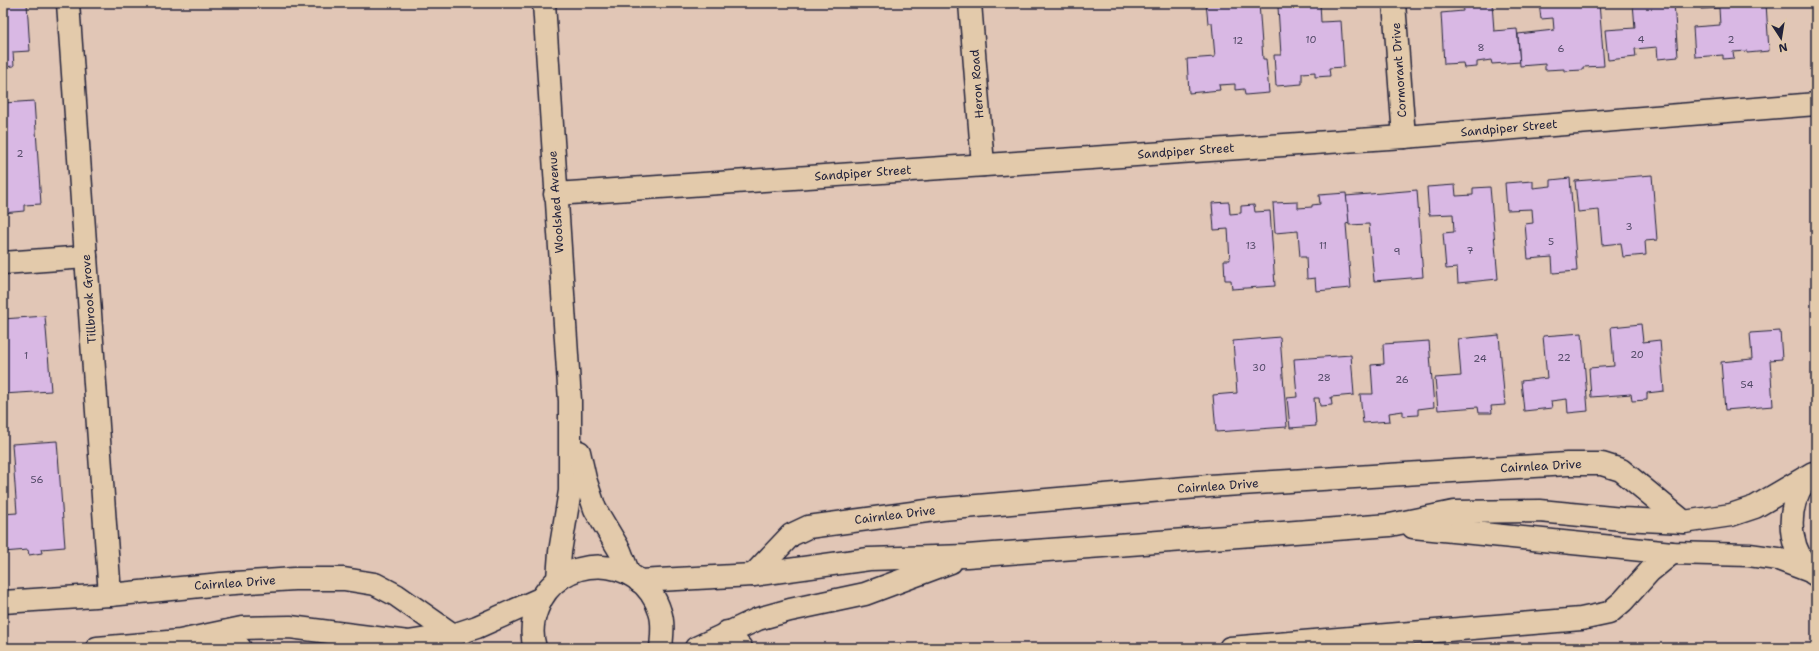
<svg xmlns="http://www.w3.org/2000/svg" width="1819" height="651" viewBox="0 0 1819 651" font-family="'Shantell Sans',sans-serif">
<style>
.building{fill:#d9b8e4;stroke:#22223b}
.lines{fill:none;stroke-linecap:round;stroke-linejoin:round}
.minor-casing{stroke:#22223b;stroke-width:25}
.minor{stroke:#e3caab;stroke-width:22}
.labels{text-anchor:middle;stroke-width:3;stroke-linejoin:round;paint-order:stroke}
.number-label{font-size:10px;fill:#504865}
.street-label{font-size:12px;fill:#22223b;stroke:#e3caab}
</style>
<rect width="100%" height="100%" fill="#e1c6b6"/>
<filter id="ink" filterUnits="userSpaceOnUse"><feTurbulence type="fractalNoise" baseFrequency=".025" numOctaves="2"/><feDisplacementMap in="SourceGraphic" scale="8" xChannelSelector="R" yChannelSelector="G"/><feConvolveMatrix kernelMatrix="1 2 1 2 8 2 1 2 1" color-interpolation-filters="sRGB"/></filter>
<g filter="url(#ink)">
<g class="building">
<polygon points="3,3 27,3 30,51 13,52 14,66 3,67"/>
<polygon points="1206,3 1259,3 1263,59 1266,59 1269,93 1245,95 1244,89 1235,90 1235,84 1219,85 1220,90 1189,93 1187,59 1215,57 1212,23 1208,23"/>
<polygon points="1292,3 1320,3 1321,22 1341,21 1344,67 1329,68 1330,76 1315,77 1315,72 1302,73 1302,84 1276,86 1274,55 1281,55 1278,7 1293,6"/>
<polygon points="1462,3 1492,3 1494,31 1517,29 1520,62 1492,64 1491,60 1477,62 1477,67 1464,68 1463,63 1444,64 1441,13 1463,11"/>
<polygon points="1539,3 1599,3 1604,66 1583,67 1583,70 1564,71 1564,69 1545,70 1545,64 1520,66 1518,34 1554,30 1553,18 1541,19"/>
<polygon points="1633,3 1674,3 1678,57 1658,59 1657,47 1635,49 1636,57 1608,60 1605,30 1635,28"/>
<polygon points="1701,3 1766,3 1769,51 1747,53 1747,51 1733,52 1734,58 1723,59 1723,55 1695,57 1693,27 1720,25 1719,8 1701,9"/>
<polygon points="34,101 41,204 24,205 24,211 3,213 3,103"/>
<polygon points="1652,175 1657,240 1645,241 1646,255 1623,257 1621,243 1602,245 1599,210 1578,212 1575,181"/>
<polygon points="1570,178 1577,271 1553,273 1552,257 1528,259 1525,224 1533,223 1532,209 1507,210 1505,183 1533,181 1533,188 1551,186 1551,180"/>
<polygon points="1455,185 1456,196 1473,195 1473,188 1490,187 1498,279 1458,283 1457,268 1446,269 1443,233 1454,232 1453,214 1429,215 1427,187"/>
<polygon points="1417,190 1423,277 1374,281 1369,224 1349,225 1346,196"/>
<polygon points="1346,193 1349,223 1346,224 1351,288 1316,291 1315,278 1307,279 1306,257 1300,257 1298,231 1275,233 1273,203 1298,202 1298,208 1312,207 1312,205 1320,204 1319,195"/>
<polygon points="1229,202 1230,214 1241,213 1241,206 1254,205 1255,212 1270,211 1275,286 1232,289 1231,280 1225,280 1224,260 1230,260 1228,229 1214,230 1212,203"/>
<polygon points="45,316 51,391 3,394 3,319"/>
<polygon points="1641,324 1643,342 1660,340 1664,391 1647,393 1647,400 1632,401 1631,394 1591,397 1589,368 1614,366 1611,327"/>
<polygon points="1780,331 1782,359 1770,360 1773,406 1725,410 1721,362 1752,359 1750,333"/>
<polygon points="1582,333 1588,411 1568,413 1567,399 1551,401 1552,408 1524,411 1521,381 1547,378 1543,336"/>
<polygon points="1499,335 1505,405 1491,406 1492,413 1479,413 1478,407 1438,410 1435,378 1461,376 1458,339"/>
<polygon points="1280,337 1287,427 1216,432 1213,395 1237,393 1233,341"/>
<polygon points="1429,341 1434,407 1418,409 1418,415 1403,416 1403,411 1389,413 1390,421 1363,423 1360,394 1373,394 1371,365 1384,364 1383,344"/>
<polygon points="1351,355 1354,395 1331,397 1332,405 1320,406 1319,398 1314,398 1316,426 1290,428 1287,398 1297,397 1294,359"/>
<polygon points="57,441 65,547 41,549 42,553 29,555 28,550 3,552 3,514 17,513 12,444"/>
</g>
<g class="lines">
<defs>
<g id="minor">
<polyline points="68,3 110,595"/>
<polyline points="544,3 570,401 570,491 560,552 558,579"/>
<polyline points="970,3 983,165"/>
<polyline points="1394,3 1404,137"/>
<polyline points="555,194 1404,137 1816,104"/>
<polyline points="3,263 86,257"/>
<polyline points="579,452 585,479 595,509 620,551 629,574"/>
<path d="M1811 476C1807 480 1802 485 1799 491 1786 518 1790 553 1814 574"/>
<polyline points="1413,527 1672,553 1749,555 1778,559 1810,571"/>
<polyline points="753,575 791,535 808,527 942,509 1209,486 1567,464 1602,464 1621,470 1684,522"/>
<polyline points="639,581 753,575 869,559 967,556 1390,525 1454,512 1540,511 1622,519 1684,522 1731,515 1755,507 1813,473"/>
<polyline points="3,602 110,595 221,584 294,579 344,579 375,584 396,595 453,635"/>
<polyline points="727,632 741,648"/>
<polyline points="199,643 240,648"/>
<polyline points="97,648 180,641 242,628 290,627 408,642 453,635 477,627 540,599"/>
<path d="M535 648C531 635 532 622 537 609 557 552 642 552 660 612 664 623 662 636 661 648"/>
<polyline points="696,648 758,619 790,610 865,594 951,562"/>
<polyline points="1230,648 1581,619 1609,613 1623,601 1650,571 1672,553"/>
</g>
</defs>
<use href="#minor" class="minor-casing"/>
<use href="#minor" class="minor"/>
</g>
</g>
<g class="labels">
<g class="number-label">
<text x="1311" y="43">10</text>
<text x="1641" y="43">4</text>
<text x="1731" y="43">2</text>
<text x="1238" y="44">12</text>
<text x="1481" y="51">8</text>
<text x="1561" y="52">6</text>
<text x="20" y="157">2</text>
<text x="1629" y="230">3</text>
<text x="1551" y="245">5</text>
<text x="1251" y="249">13</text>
<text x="1323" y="249">11</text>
<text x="1470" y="254">7</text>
<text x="1397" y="255">9</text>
<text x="1637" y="358">20</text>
<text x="26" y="359">1</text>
<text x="1564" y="361">22</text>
<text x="1480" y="362">24</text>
<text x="1259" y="371">30</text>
<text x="1324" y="381">28</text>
<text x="1402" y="383">26</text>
<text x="1747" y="388">54</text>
<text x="37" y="483">56</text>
</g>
<g class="street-label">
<text transform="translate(1399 70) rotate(-94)" y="4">Cormorant Drive</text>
<text transform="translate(977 84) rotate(-94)" y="4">Heron Road</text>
<text transform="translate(1509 128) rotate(-5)" y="4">Sandpiper Street</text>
<text transform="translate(1186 151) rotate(-4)" y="4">Sandpiper Street</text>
<text transform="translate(863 173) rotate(-4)" y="4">Sandpiper Street</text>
<text transform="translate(556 202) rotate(-94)" y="4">Woolshed Avenue</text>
<text transform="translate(89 299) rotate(-94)" y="4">Tillbrook Grove</text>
<text transform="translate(1541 466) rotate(-3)" y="4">Cairnlea Drive</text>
<text transform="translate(1218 486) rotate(-4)" y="4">Cairnlea Drive</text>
<text transform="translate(895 515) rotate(-7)" y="4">Cairnlea Drive</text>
<text transform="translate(235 583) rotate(-4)" y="4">Cairnlea Drive</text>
</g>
</g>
<rect width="1819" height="651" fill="none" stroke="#e3caab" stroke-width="16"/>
<rect x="8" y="8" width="1803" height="635" fill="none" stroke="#22223b" stroke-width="1.5" filter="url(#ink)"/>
<g transform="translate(1781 38) rotate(168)" stroke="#e3caab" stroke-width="3" paint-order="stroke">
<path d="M0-3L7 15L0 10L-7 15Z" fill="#22223b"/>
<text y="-6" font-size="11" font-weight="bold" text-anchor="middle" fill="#22223b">N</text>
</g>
</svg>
